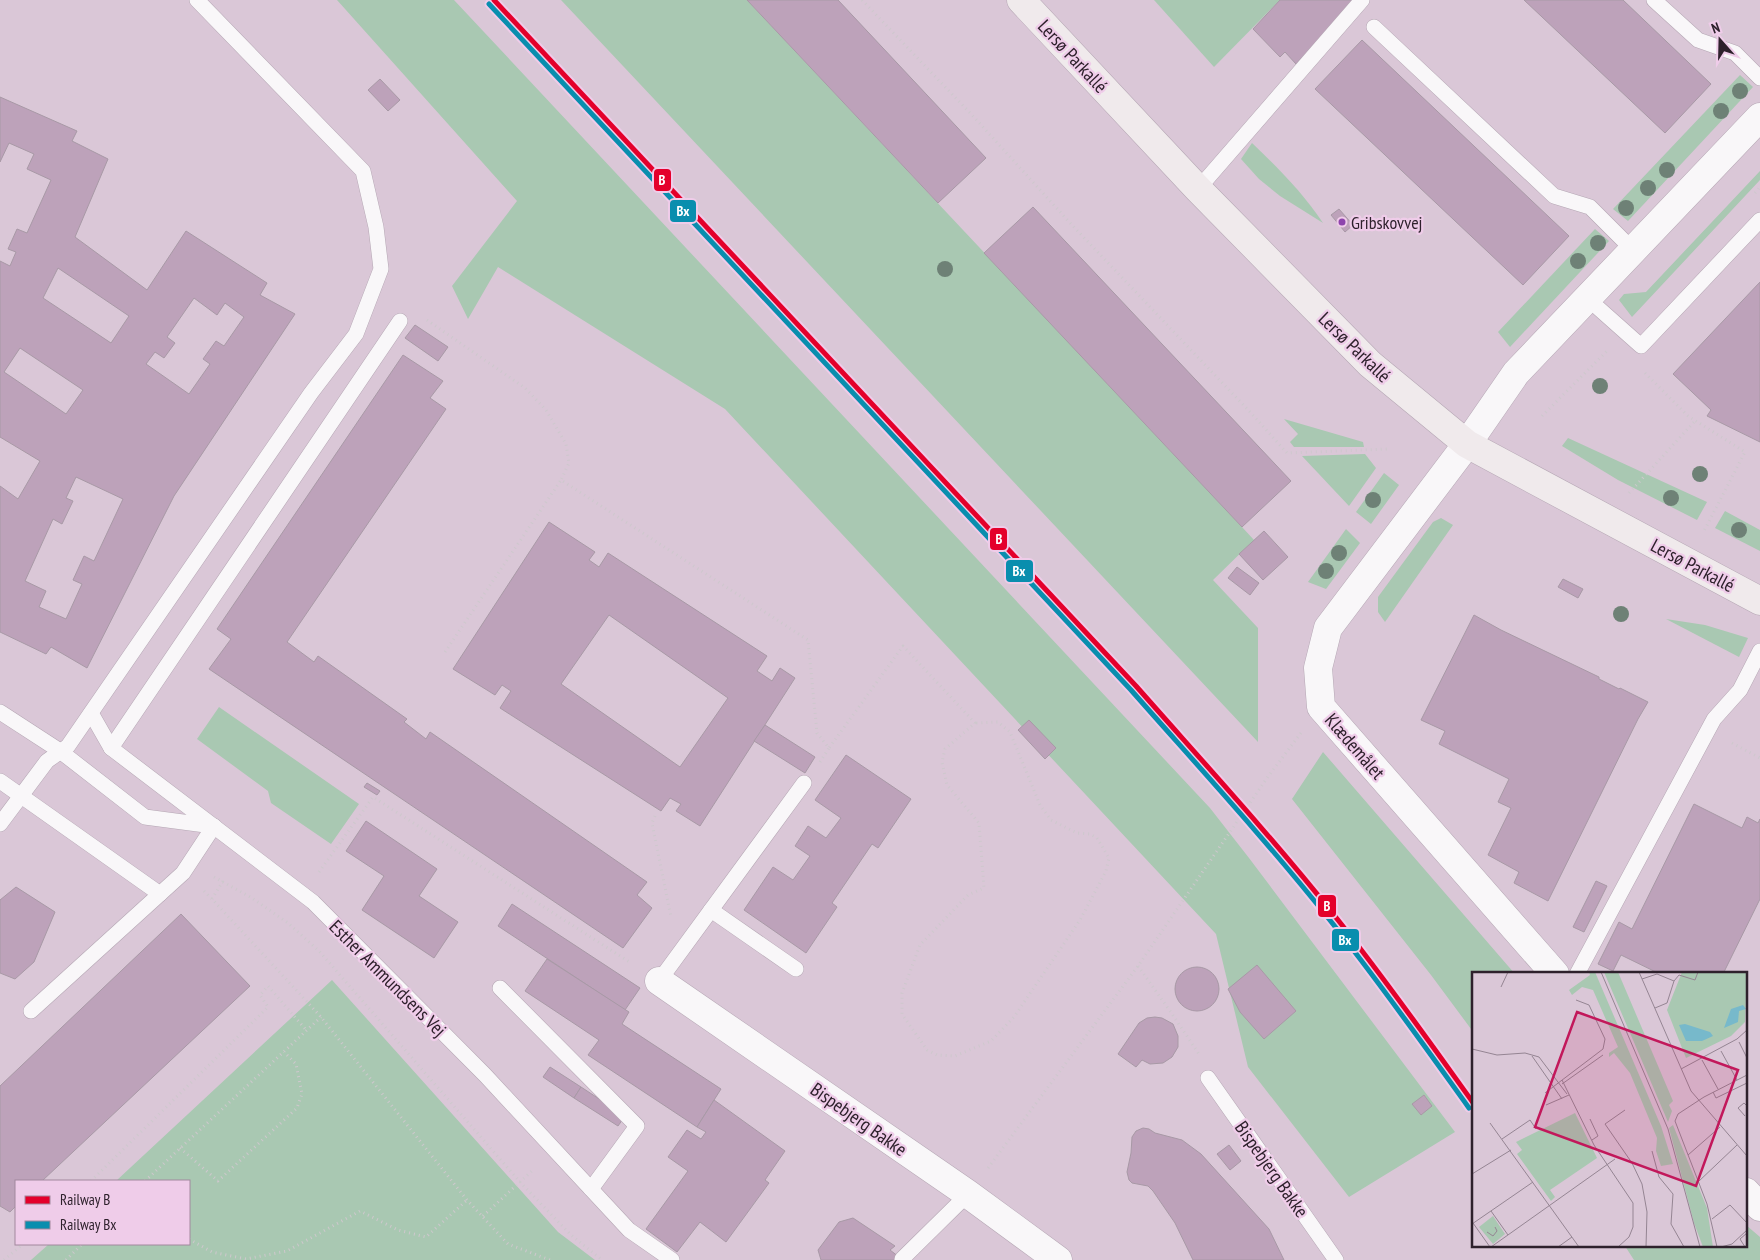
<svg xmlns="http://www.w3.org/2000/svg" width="1760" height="1260" viewBox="0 0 1760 1260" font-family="'PT Sans Narrow',sans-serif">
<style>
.green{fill:#a9c8b2}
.building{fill:#bda2ba;stroke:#a899a6;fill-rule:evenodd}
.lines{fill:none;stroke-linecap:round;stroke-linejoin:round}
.lane-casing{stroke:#b5a7b4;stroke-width:16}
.street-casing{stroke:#b5a7b4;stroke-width:29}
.secondary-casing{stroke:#b5a7b4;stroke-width:29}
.path{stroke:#cec8cd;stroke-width:3;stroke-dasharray:1 4;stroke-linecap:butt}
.lane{stroke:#f9f7f9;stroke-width:15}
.street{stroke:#f9f7f9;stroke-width:28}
.secondary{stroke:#f0eaec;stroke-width:28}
.rail-1-casing{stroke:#efcce9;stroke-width:9}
.rail-2-casing{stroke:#efcce9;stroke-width:9}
.rail-1{stroke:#e4002b;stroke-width:5}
.rail-2{stroke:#098eae;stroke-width:5}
.tree{fill:#6e8176}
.bus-dot{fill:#8e44ad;stroke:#efcce9;stroke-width:2}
.labels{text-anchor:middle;stroke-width:4.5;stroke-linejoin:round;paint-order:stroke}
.bus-label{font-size:18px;fill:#2e212c;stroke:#efcce9;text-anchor:start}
.street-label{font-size:19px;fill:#2e212c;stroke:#efcce9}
.inset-road{fill:none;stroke:#958593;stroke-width:1}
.view{fill:#c2185b;fill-opacity:0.15;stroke:#c2185b;stroke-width:2.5}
.inset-edge{fill:none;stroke:#2e212c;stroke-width:2.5}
.line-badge{stroke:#efcce9;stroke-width:2}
.badge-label{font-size:14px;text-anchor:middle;font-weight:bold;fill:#fff}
</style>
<rect width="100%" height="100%" fill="#dac7d7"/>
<g class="green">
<polygon points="337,0 454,0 1210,808 1249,858 1455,1132 1349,1197 1248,1067 1216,934 725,409 498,267 468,319 452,286 517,201"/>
<polygon points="561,0 747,0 1242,527 1254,540 1213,580 1258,628 1258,742"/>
<polygon points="1154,0 1280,0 1214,67"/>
<polygon points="1740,75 1753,87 1628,221 1613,209"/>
<path d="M1252 143C1278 168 1303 193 1323 223L1280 196 1259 179 1241 159Z"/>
<polygon points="1760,171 1760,180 1632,317 1619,300 1624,294 1646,292"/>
<polygon points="1595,229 1609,241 1510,347 1498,332"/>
<polygon points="1284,419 1363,442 1364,447 1294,447 1290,442 1298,434"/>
<polygon points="1568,438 1707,502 1697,520 1618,480 1562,446"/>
<polygon points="1365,454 1376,468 1349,506 1302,456"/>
<polygon points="1384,473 1399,485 1371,524 1356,512"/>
<polygon points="1725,511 1760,530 1760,551 1715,528"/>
<polygon points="1441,518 1453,525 1385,622 1378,612 1378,597 1433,522"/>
<polygon points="1346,529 1360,543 1326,589 1308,582"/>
<polygon points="1666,619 1705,625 1748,638 1739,657"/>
<polygon points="219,707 359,804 331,844 271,803 268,791 197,739"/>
<polygon points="1323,752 1515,974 1474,974 1474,1033 1431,975 1292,799"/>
<polygon points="332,980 558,1232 595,1260 31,1260 49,1244 189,1244 189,1181 116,1181"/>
<polygon points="1746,1225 1760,1237 1760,1260 1634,1260 1625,1246 1746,1246"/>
</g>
<g class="building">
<polygon points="747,0 838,0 986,158 938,203"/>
<polygon points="1280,0 1355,0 1296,64 1285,52 1280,57 1253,29"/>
<polygon points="1524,0 1623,0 1711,84 1665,133"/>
<polygon points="1362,40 1569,236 1523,285 1315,89"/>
<polygon points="380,79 400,100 388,111 368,90"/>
<path d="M0 97 77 131 72 141 108 159 75 237 147 290 186 231 267 283 260 295 295 314 174 496 87 668 51 647 46 654 0 632V486L18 499 40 461 0 437V261L10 266 16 252 8 249 17 229 27 233 51 180 27 169 34 154 9 143 0 162ZM58 268 129 316 111 343 43 298ZM194 298 217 315 225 303 244 317 224 346 216 341 203 359 210 364 189 394 146 364 155 352 164 358 175 343 167 337ZM20 348 83 390 66 414 4 372ZM76 477 123 499 94 561 84 556 73 580 82 584 66 619 39 607 46 591 25 581 53 519 62 524 73 501 66 498Z"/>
<polygon points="1033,207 1291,481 1242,527 984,253"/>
<polygon points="1339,209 1353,225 1345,232 1331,215"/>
<polygon points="1760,282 1760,442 1707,416 1711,410 1673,374"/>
<polygon points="415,325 448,347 438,361 405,338"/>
<polygon points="403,355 443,381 430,398 446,409 287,642 314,662 318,656 407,719 404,722 426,739 430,732 647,882 637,895 652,908 623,948 209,669 231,639 217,629"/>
<path d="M549 522 595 552 589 560 599 567 608 553 767 656 757 671 772 681 780 668 795 678 700 826 676 811 681 804 670 798 661 811 500 708 511 691 502 685 495 695 453 669ZM609 615 728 698 680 767 561 684Z"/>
<polygon points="1264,531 1288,557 1263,580 1239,554"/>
<polygon points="1237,567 1259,583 1250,595 1228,578"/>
<polygon points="1563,579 1583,589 1578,598 1558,587"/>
<polygon points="1474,615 1501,630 1599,677 1599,679 1619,689 1620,688 1648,702 1638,719 1548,901 1514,883 1519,872 1488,855 1511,808 1498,802 1509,779 1439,744 1445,731 1421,720"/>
<polygon points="1029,720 1056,748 1045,759 1018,730"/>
<polygon points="765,725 815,757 805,773 754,741"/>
<polygon points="846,755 911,799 878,848 872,844 832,903 837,907 806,953 744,910 773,867 793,880 810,856 795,846 808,826 826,838 841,818 815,800"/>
<polygon points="367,783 380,791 377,795 364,787"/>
<polygon points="1694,804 1742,828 1747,817 1758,823 1760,819 1760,899 1723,974 1660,974 1621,955 1613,971 1598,964 1619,922 1632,929"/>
<polygon points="366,821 437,869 419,896 458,922 434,958 362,910 384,876 346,851"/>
<polygon points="1596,881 1607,886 1584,932 1573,927"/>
<polygon points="16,887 55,912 34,962 15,979 0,973 0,900"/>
<polygon points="512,904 640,988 625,1010 498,926"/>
<polygon points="181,914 250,986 42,1181 16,1181 16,1206 10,1212 0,1206 0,1086"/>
<polygon points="547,959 629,1012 622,1024 721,1089 697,1127 588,1055 599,1040 525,991"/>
<polygon points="1257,965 1296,1011 1264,1039 1240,1012 1228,989"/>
<circle cx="1197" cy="989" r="22"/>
<polygon points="1155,1017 1162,1018 1173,1024 1178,1036 1178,1047 1172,1057 1163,1063 1150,1064 1142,1060 1136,1067 1118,1054 1139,1023 1147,1018"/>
<polygon points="550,1067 581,1087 574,1098 543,1077"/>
<polygon points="581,1087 625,1116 618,1126 574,1098"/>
<polygon points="1424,1095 1432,1106 1421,1115 1412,1104"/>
<polygon points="714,1100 785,1151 765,1180 769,1183 726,1242 700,1222 677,1252 646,1229 688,1171 668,1157 687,1130 701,1139 706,1132 697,1127"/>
<polygon points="1143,1128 1149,1129 1155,1133 1182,1140 1201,1154 1269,1229 1284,1260 1193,1260 1175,1223 1153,1191 1148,1186 1132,1183 1129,1180 1127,1172 1131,1153 1132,1137 1136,1131"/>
<polygon points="1229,1145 1241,1161 1230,1170 1217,1154"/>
<polygon points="853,1218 895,1246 890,1250 903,1260 821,1260 818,1250 839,1222"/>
</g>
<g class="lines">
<defs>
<g id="lane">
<polyline points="1654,0 1698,40 1735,53 1760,78"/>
<polyline points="1374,27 1554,196 1590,207 1633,250"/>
<polyline points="1198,189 1362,0"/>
<polyline points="1587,298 1641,346 1760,220"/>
<polyline points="0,712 60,751 145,817 213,826"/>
<polyline points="91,713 111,748 313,902 485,1075 629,1230 672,1260"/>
<polyline points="111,748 400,321"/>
<polyline points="0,781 160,894"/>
<polyline points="0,824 47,761 68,746 311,393 356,334 381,269 376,227 363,171 197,0"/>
<polyline points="711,910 796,969"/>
<polyline points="1577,974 1714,719 1740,690 1760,651"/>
<polyline points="659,981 804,783"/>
<polyline points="500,988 637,1126 591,1189"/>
<polyline points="31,1011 183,873 214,826"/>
<polyline points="1208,1078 1336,1260"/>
<polyline points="902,1259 968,1194"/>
</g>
<g id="street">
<polyline points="1555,974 1321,707 1318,668 1328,628 1467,444 1516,373 1760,117"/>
<polyline points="659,981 968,1194 1058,1260"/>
<polyline points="1746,1192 1760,1207"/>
</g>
<polyline id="secondary" points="1021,0 1198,189 1370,364 1467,444 1760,601"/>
</defs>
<use href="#lane" class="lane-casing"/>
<use href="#street" class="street-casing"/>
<use href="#secondary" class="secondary-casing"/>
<g class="path">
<polyline points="862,0 972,115 1072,225 1251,413 1287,453 1389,449"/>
<polyline points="1755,193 1760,187"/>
<polyline points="427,320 525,388 546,410 566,444 569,463 561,480"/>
<polyline points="1645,373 1688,416 1745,452 1703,533"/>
<polyline points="1542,416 1607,351"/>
<polyline points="1629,493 1695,421"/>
<polyline points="445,652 561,480 808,640 817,733 829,748 903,646 975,723 945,749 942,762 947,785 979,823 984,888 968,895 920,945 902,993 902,1014 927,1050 937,1055 955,1056 991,1041 1014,1017 1080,920 1106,871 1109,858 1097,838 1090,834 1077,833 1051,820 1040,805 1010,732 998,722 975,723"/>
<polyline points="1732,743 1760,758"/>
<polyline points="820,762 829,748"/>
<polyline points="655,816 652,823 671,917"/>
<polyline points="319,872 373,797 631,963"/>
<polyline points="214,877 252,898 288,923 319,951 520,1182 571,1235 602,1260"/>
<polyline points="204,891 212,899 321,1017 467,1200 508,1244 550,1260"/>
<polyline points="212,899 223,881"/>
<polyline points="1138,966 1170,1011 1199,1054"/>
<polyline points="180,1148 218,1181 297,1108 302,1094 296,1064 284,1052"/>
<polyline points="988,1168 1138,966 1267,778 1301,733"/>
<polyline points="91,1181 268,1007 260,995 268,986 307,1031"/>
<polyline points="145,1181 321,1017"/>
<polyline points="483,1216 534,1169"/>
<polyline points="189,1239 212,1252 246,1259 287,1251 360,1211 398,1230 426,1237 467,1200"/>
<polyline points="4,1260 23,1244"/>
<polyline points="66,1260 82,1244"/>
</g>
<use href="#lane" class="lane"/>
<use href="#street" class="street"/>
<use href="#secondary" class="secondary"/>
<defs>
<path id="rail-1" d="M494 0 1136 686C1203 762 1271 836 1334 915 1383 976 1428 1040 1474 1104"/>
<path id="rail-2" d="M489 4 1131 690C1198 766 1266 840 1329 919 1378 980 1423 1044 1469 1108"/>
</defs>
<use href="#rail-1" class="rail-1-casing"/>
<use href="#rail-2" class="rail-2-casing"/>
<use href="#rail-1" class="rail-1"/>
<use href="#rail-2" class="rail-2"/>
</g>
<g class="tree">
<circle cx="1740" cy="91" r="8"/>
<circle cx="1721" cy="111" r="8"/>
<circle cx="1667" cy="170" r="8"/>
<circle cx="1648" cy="188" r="8"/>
<circle cx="1626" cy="208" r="8"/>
<circle cx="1598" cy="243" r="8"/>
<circle cx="1578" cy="261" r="8"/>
<circle cx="945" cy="269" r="8"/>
<circle cx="1600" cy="386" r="8"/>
<circle cx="1700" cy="474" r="8"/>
<circle cx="1671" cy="498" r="8"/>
<circle cx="1373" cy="500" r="8"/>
<circle cx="1739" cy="530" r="8"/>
<circle cx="1339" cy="553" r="8"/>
<circle cx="1326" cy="571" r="8"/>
<circle cx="1621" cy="614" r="8"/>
</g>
<circle class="bus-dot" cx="1342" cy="222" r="4.5"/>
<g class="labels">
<g class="bus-label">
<text x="1351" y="229">Gribskovvej</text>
</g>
<g class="street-label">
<text transform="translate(1073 56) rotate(47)" y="7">Lersø Parkallé</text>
<text transform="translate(1355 347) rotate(44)" y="7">Lersø Parkallé</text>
<text transform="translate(1693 565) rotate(28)" y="7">Lersø Parkallé</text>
<text transform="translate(1355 746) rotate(49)" y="7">Klædemålet</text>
<text transform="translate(388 978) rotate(45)" y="7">Esther Ammundsens Vej</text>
<text transform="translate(859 1119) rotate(35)" y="7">Bispebjerg Bakke</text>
<text transform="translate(1272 1169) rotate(55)" y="7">Bispebjerg Bakke</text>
</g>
</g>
<g transform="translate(1472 972)">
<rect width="275" height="275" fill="#dac7d7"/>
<path d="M117 0H123L189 154 201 192 189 194 184 179 185 166 158 101 142 81 137 85V81L146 75 121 18 110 15 100 23 97 18 118 3ZM132 0H146L201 129 197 133 200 139 196 150ZM210 0H275L273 50 259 64 214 86 195 38ZM103 141 125 186 78 218 83 225 79 229 45 182 50 178 44 170ZM201 153 235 236 241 275H231L222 251 197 156ZM21 244 33 262 21 272 7 255Z" fill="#a9c8b2"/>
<path d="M271 33 274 37 267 39 266 50 252 56 259 37ZM213 52 238 60 241 64 230 69H214L207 53Z" fill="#77b9cb"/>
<path class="inset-road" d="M129 0 196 157 228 275M167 0 219 119 275 184M170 7 185 2 202 9M29 15 36 0M183 36 195 31 202 9 207 3 223 8 226 0M267 70 275 86M0 77 25 83 53 81 67 85 95 122M249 79 265 108M60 84 90 127M230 88 246 117M209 97 265 67 275 58M90 108 122 173 161 231V255L157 265 146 275M90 112 131 83M241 120 244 126 275 111M73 121 131 77 133 67 117 33 104 28M74 133 97 123M153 138 133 152 160 191 170 212 175 240 174 275M273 144 266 136 272 131 275 134M118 147 126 164 120 168M18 151 107 275M30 167 58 148 64 157M180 179 187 205 201 222 199 252 212 275M216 183 248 155M0 202 39 178M226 210 265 173M19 239 36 263M240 247 258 233 275 251M1 251 18 275M0 252 61 210M15 260 21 264 25 259 23 255M19 275 143 187M86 275 100 265M245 275 235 232 203 149 206 142 232 125 275 103M249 275 260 272 275 258M273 275 268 267 275 261"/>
<path class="view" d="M105 40 266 98 224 214 63 155Z"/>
<rect width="275" height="275" class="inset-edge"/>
</g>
<g class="line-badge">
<rect x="653" y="168" width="19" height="24" rx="5" fill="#e4002b"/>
<rect x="669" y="199" width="28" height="24" rx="5" fill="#098eae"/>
<rect x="989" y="527" width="19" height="24" rx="5" fill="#e4002b"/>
<rect x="1005" y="559" width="29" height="24" rx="5" fill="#098eae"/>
<rect x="1317" y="894" width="20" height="24" rx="5" fill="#e4002b"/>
<rect x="1331" y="928" width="29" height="24" rx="5" fill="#098eae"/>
</g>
<g class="badge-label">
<text x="662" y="185">B</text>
<text x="683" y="216">Bx</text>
<text x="999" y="544">B</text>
<text x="1019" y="576">Bx</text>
<text x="1327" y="911">B</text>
<text x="1345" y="945">Bx</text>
</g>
<rect x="15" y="1180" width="175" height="65" fill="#efcce9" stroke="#a2889d"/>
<rect x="25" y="1196" width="25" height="8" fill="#e4002b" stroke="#a2889d"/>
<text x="60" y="1205" font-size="15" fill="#2e212c">Railway B</text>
<rect x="25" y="1221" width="25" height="8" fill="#098eae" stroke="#a2889d"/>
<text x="60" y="1230" font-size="15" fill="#2e212c">Railway Bx</text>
<g transform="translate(1720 40) rotate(340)" stroke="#efcce9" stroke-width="4" paint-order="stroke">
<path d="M0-4L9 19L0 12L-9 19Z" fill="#2e212c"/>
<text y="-8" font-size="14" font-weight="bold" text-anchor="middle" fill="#2e212c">N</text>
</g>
</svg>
